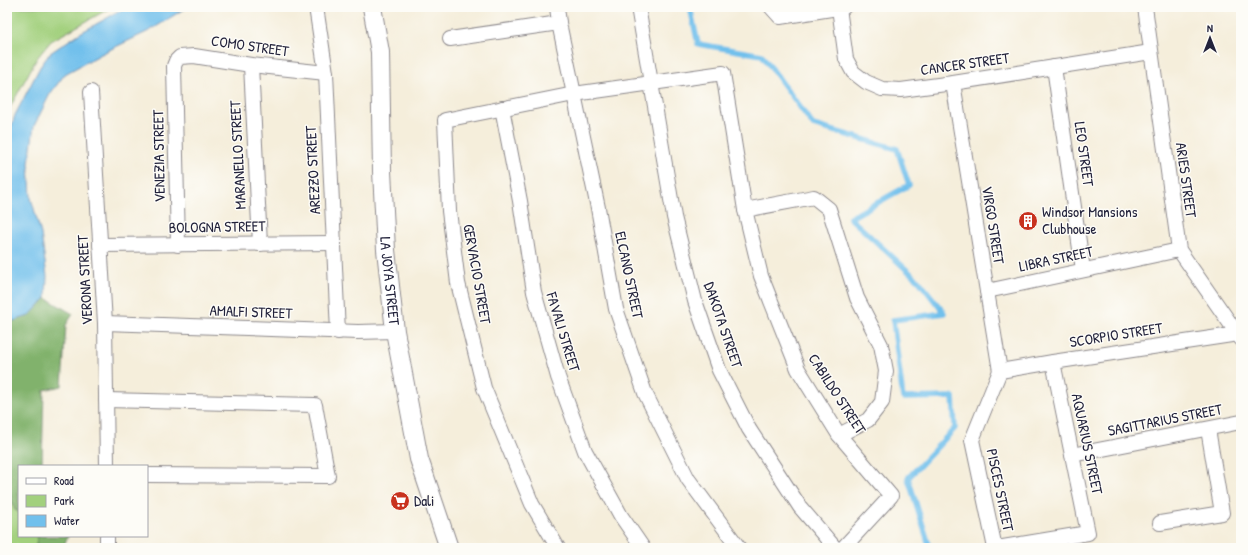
<svg xmlns="http://www.w3.org/2000/svg" width="1248" height="555" viewBox="0 0 1248 555" font-family="'Patrick Hand',sans-serif">
<style>
.green{fill:#a2d07d;stroke:#62795c}
.forest{fill:#81b26c;stroke:#526a54}
.water{fill:#71c0ec;stroke:#4a7194}
.lines{fill:none;stroke-linecap:round;stroke-linejoin:round}
.stream{stroke:#71c0ec;stroke-width:5.5}
.minor-casing{stroke:#8c888b;stroke-width:16}
.tertiary-casing{stroke:#8c888b;stroke-width:20}
.minor{stroke:#fff;stroke-width:14}
.tertiary{stroke:#fff;stroke-width:18}
.labels{text-anchor:middle;stroke-width:3;stroke-linejoin:round;paint-order:stroke}
.street-label{font-size:15px;fill:#22223b;stroke:#fdfcf7}
.poi-label{font-size:15px;fill:#22223b;stroke:#fdfcf7;text-anchor:start}
</style>
<rect width="100%" height="100%" fill="#fdfcf7"/>
<filter id="ink" filterUnits="userSpaceOnUse"><feTurbulence type="fractalNoise" baseFrequency=".025" numOctaves="2"/><feDisplacementMap in="SourceGraphic" scale="8" xChannelSelector="R" yChannelSelector="G"/><feConvolveMatrix kernelMatrix="1 2 1 2 8 2 1 2 1" color-interpolation-filters="sRGB"/></filter>
<filter id="wash" filterUnits="userSpaceOnUse"><feTurbulence type="fractalNoise" baseFrequency=".012" numOctaves="4" result="noise"/><feDisplacementMap in="SourceGraphic" scale="16" xChannelSelector="R" yChannelSelector="G"/><feGaussianBlur stdDeviation="0.9" result="paint"/><feColorMatrix in="noise" values="0 0 0 0 0 0 0 0 0 0 0 0 0 0 0 0 0 1.4 0 .05"/><feComposite in="paint" operator="in"/></filter>
<g filter="url(#wash)">
<rect width="100%" height="100%" fill="#f5eedb"/>
<g class="green">
<polygon points="7,7 112,7 51,41 37,58 7,113"/>
<polygon points="7,484 15,509 19,512 19,536 38,536 35,548 7,548"/>
</g>
<g class="forest">
<polygon points="46,298 73,314 66,325 62,386 44,390 42,466 19,466 19,512 15,510 7,484 7,323 29,316"/>
<polygon points="38,536 68,536 63,548 35,548"/>
</g>
<polygon class="water" points="127,7 187,7 151,30 105,52 65,74 50,94 34,126 29,163 31,198 41,234 47,276 46,298 29,316 7,323 8,256 7,246 7,141 15,115 40,67 50,53 80,33"/>
<g class="lines">
<polyline class="stream" points="690,7 698,44 762,55 813,125 897,149 909,185 850,218 919,281 944,313 893,320 903,398 953,397 955,428 908,478 930,548"/>
</g>
</g>
<g filter="url(#ink)">
<g class="lines">
<defs>
<g id="minor">
<polyline points="316,7 326,73 338,332"/>
<polyline points="557,7 559,23 598,208 616,309 645,393 688,479 739,548"/>
<polyline points="638,7 674,217 695,301 719,370 749,429 800,507 835,548"/>
<polyline points="771,7 780,17 844,7"/>
<polyline points="1145,7 1179,250 1241,339"/>
<polyline points="839,8 846,59 853,72 866,82 882,89 901,90 953,83 1151,52"/>
<polyline points="450,39 559,23"/>
<polyline points="251,65 260,244"/>
<polyline points="1054,67 1083,270"/>
<polyline points="953,83 1000,371"/>
<polyline points="91,92 105,323 107,466"/>
<polyline points="502,108 520,201 534,292 558,377 585,451 621,516 643,548"/>
<polyline points="745,210 814,197 829,209 857,298 881,345 886,371 882,402 868,420 839,435"/>
<polyline points="100,245 334,243"/>
<polyline points="178,245 174,66 176,61 180,57 194,56 251,65 326,73"/>
<polyline points="987,291 1179,250"/>
<polyline points="105,323 358,332 395,331"/>
<polyline points="1000,371 1053,362 1238,334"/>
<polyline points="106,400 315,405 328,476 147,475"/>
<polyline points="1072,455 1241,422"/>
<polyline points="1160,523 1222,513 1208,429"/>
<polyline points="107,536 107,548"/>
<polyline points="558,548 532,504 484,388 458,283 449,211 445,120 574,94 723,73 745,210 761,276 798,369 839,435 891,496 843,548"/>
<polyline points="995,548 972,440 1000,371"/>
<polyline points="997,548 1088,533 1053,362"/>
</g>
<g id="tertiary">
<path id="s1" d="M372 7 380 52 382 171 386 250 395 331 419 459 449 548"/>
</g>
</defs>
<use href="#minor" class="minor-casing"/>
<use href="#tertiary" class="tertiary-casing"/>
<use href="#minor" class="minor"/>
<use href="#tertiary" class="tertiary"/>
</g>
</g>
<defs>
<symbol id="building-disc" viewBox="-11 -11 22 22"><circle r="9.5" fill="#c8321e" stroke="#fdfcf7"/><path d="M-4-6H4V6H1V3H-1V6H-4ZM-2.5-4.3h1.7v1.8h-1.7ZM.8-4.3h1.7v1.8H.8ZM-2.5-1h1.7V.8h-1.7ZM.8-1h1.7V.8H.8Z" fill="#fff"/></symbol>
<symbol id="supermarket-disc" viewBox="-11 -11 22 22"><circle r="9.5" fill="#c8321e" stroke="#fdfcf7"/><path d="M-6-5.5h2.5l.6 2H6L4.5 2H-2.5L-4.4-4H-6ZM-1.5 3.2a1.3 1.3 0 1 0 .1 0ZM3 3.2a1.3 1.3 0 1 0 .1 0Z" fill="#fff"/></symbol>
</defs>
<g fill-rule="evenodd">
<use href="#building-disc" x="1017" y="210" width="22" height="22"/>
<use href="#supermarket-disc" x="389" y="490" width="22" height="22"/>
</g>
<g class="labels">
<g class="street-label">
<text transform="translate(250 46) rotate(8)" y="5">COMO STREET</text>
<text transform="translate(965 64) rotate(-8)" y="5">CANCER STREET</text>
<text transform="translate(1084 154) rotate(82)" y="5">LEO STREET</text>
<text transform="translate(238 155) rotate(-93)" y="5">MARANELLO STREET</text>
<text transform="translate(159 156) rotate(-91)" y="5">VENEZIA STREET</text>
<text transform="translate(313 170) rotate(-93)" y="5">AREZZO STREET</text>
<text transform="translate(1186 180) rotate(82)" y="5">ARIES STREET</text>
<text transform="translate(993 225) rotate(81)" y="5">VIRGO STREET</text>
<text transform="translate(217 227) rotate(-1)" y="5">BOLOGNA STREET</text>
<text transform="translate(1056 259) rotate(-12)" y="5">LIBRA STREET</text>
<text transform="translate(477 274) rotate(80)" y="5">GERVACIO STREET</text>
<text transform="translate(629 275) rotate(78)" y="5">ELCANO STREET</text>
<text transform="translate(85 280) rotate(-93)" y="5">VERONA STREET</text>
<text dy="5" stroke="none"><textPath href="#s1" startOffset="275">LA JOYA STREET</textPath></text>
<text transform="translate(251 312) rotate(2)" y="5">AMALFI STREET</text>
<text transform="translate(723 325) rotate(71)" y="5">DAKOTA STREET</text>
<text transform="translate(563 332) rotate(73)" y="5">FAVALI STREET</text>
<text transform="translate(1116 335) rotate(-9)" y="5">SCORPIO STREET</text>
<text transform="translate(837 394) rotate(57)" y="5">CABILDO STREET</text>
<text transform="translate(1165 420) rotate(-11)" y="5">SAGITTARIUS STREET</text>
<text transform="translate(1087 444) rotate(78)" y="5">AQUARIUS STREET</text>
<text transform="translate(1000 490) rotate(78)" y="5">PISCES STREET</text>
</g>
<g class="poi-label">
<text x="1042" y="217">Windsor Mansions<tspan x="1042" dy="17">Clubhouse</tspan></text>
<text x="414" y="506">Dali</text>
</g>
</g>
<rect width="1248" height="555" fill="none" stroke="#fdfcf7" stroke-width="24"/>
<rect x="18" y="465" width="130" height="72" fill="#fdfcf7" stroke="#a5a5ac"/>
<rect x="26" y="478" width="20" height="6" fill="#ffffff" stroke="#a5a5ac"/>
<text x="54" y="485" font-size="12" fill="#22223b">Road</text>
<rect x="26" y="495" width="20" height="12" fill="#a2d07d" stroke="#a5a5ac"/>
<text x="54" y="505" font-size="12" fill="#22223b">Park</text>
<rect x="26" y="515" width="20" height="12" fill="#71c0ec" stroke="#a5a5ac"/>
<text x="54" y="525" font-size="12" fill="#22223b">Water</text>
<g transform="translate(1210 38)" stroke="#fdfcf7" stroke-width="3" paint-order="stroke">
<path d="M0-3L7 15L0 10L-7 15Z" fill="#22223b"/>
<text y="-6" font-size="11" font-weight="bold" text-anchor="middle" fill="#22223b">N</text>
</g>
</svg>
